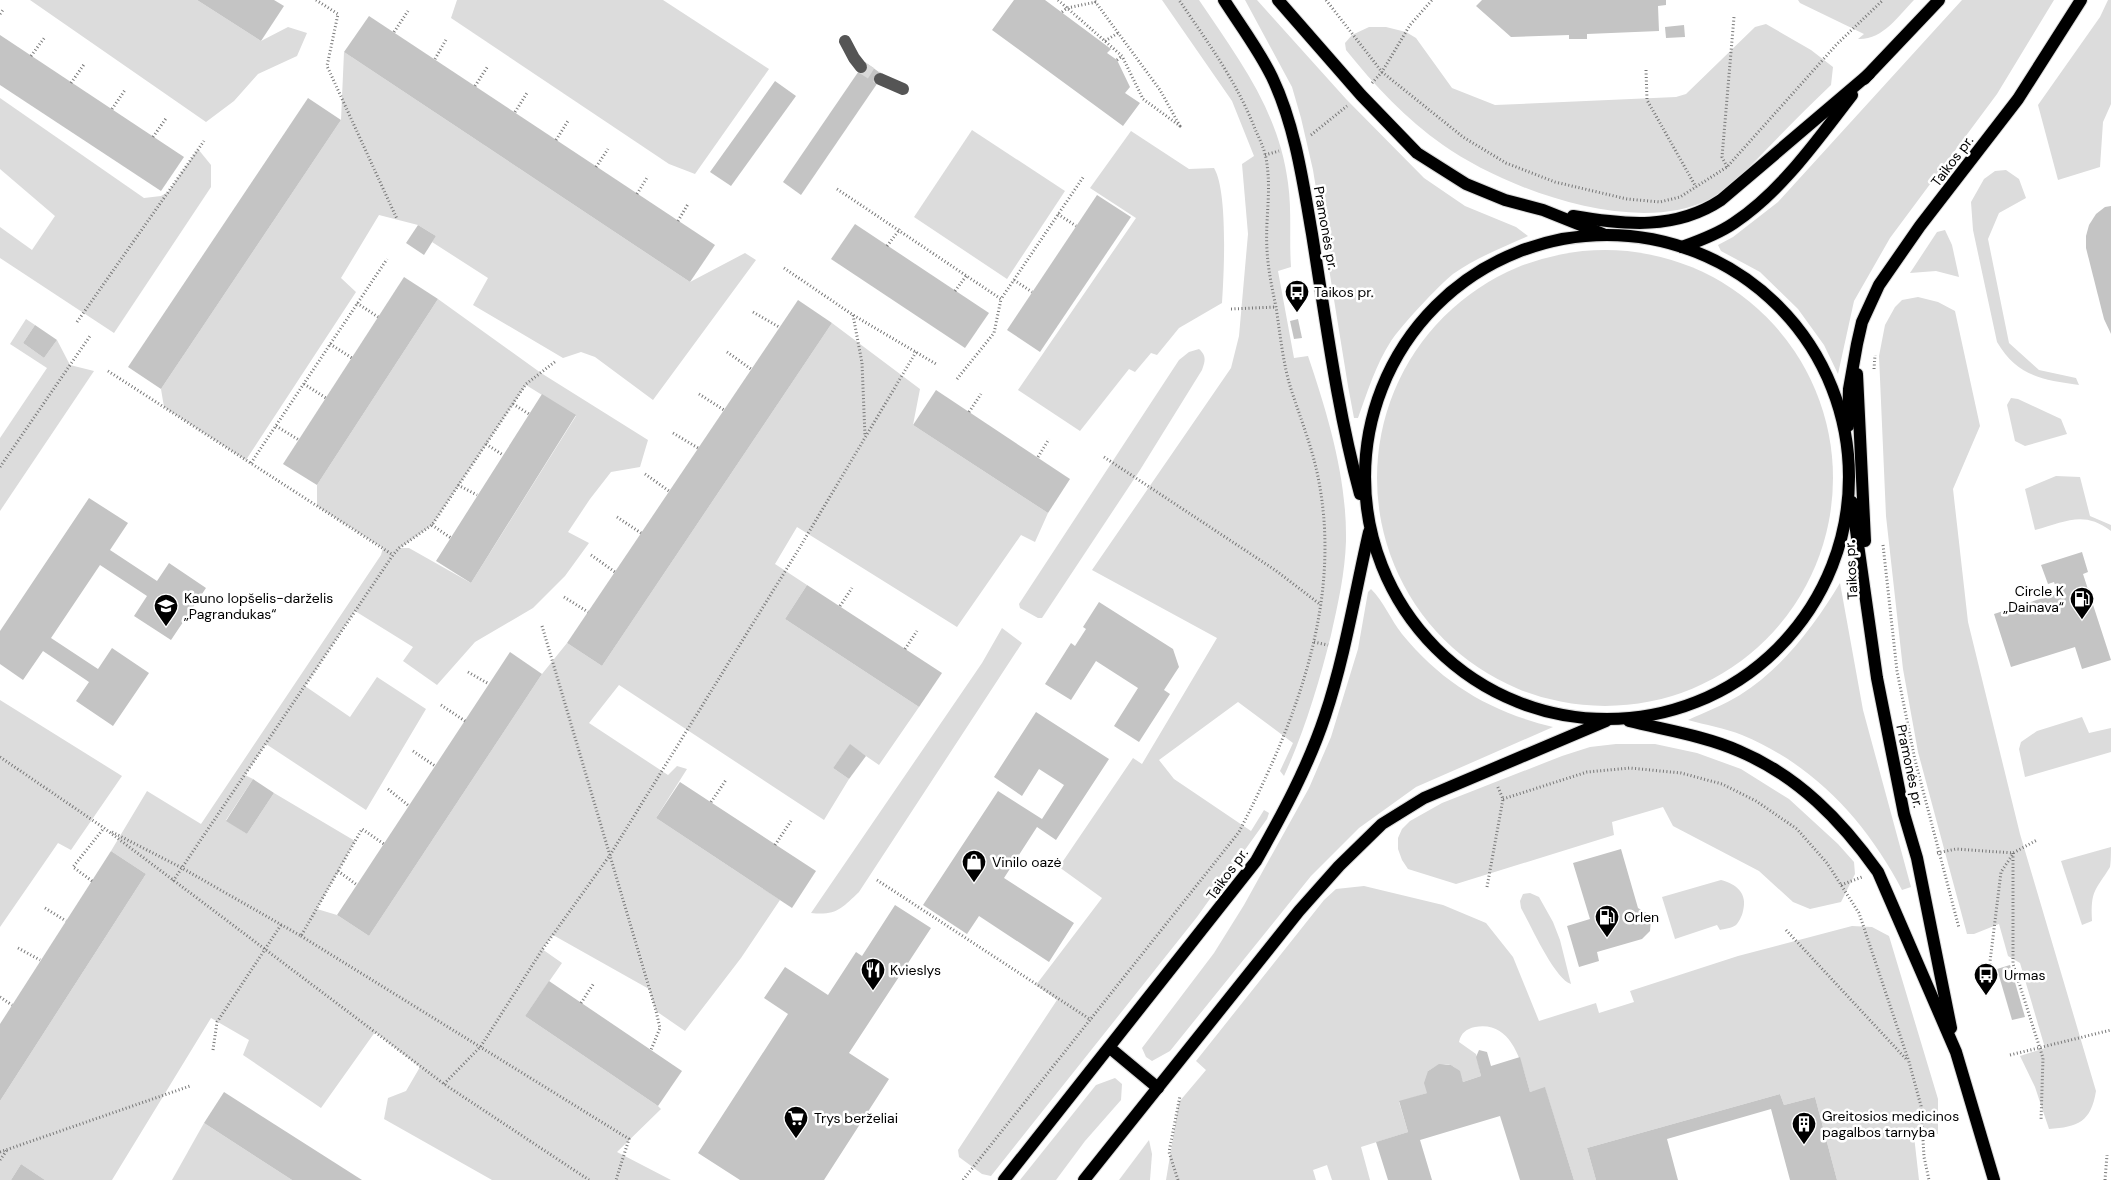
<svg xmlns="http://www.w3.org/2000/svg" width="2111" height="1180" viewBox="0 0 2111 1180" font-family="'DM Sans',sans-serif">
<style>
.green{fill:#dcdcdc;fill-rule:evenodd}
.building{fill:#c4c4c4}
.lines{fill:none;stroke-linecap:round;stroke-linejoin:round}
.minor-tunnel{stroke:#d9d9d9;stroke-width:12;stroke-dasharray:12 6;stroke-linecap:butt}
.major-casing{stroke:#dbdbdb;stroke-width:14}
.path{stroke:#777;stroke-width:3;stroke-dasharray:1 2.5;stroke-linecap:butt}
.minor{stroke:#555;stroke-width:12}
.major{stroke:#000;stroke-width:12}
.labels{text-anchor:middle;stroke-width:5;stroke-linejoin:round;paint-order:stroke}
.street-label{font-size:14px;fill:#000;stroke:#fff}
.poi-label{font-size:14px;fill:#000;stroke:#fff;text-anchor:start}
</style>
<rect width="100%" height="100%" fill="#fff"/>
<g class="green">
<polygon points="30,0 197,0 261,41 288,27 307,33 297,56 258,74 234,101 206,122"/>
<polygon points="457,0 663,0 769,69 695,174 669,164 451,18"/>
<path d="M1162 0H1199C1238 58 1279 111 1288 183 1292 211 1289 239 1291 267L1278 271 1294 358 1308 356C1328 415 1347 478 1346 541 1345 573 1338 604 1331 635 1319 683 1305 730 1284 776L1280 771 1293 743 1238 702 1159 760 1174 779 1251 831 1264 810 1269 813 1267 819 1197 917 991 1176 982 1174 959 1157 958 1150 1057 1000 1036 985 1102 898 1059 867 1133 758 1142 764 1217 638 1092 570 1231 368 1239 336 1248 234 1242 164 1254 156 1232 101Z"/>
<path d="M1245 0H1257L1346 99 1424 178 1465 206 1516 227 1528 236C1503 247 1476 258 1453 274 1439 285 1401 326 1391 341 1376 364 1367 393 1358 418H1354L1348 386 1313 170 1301 118 1292 87Z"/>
<path d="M1798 0H1914C1898 16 1883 40 1858 39L1864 34 1800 3Z"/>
<polygon points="1962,0 2054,0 1997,94 1890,238 1854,301 1838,374 1824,345 1798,309 1760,272 1721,251 1718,245 1733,237 1778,202"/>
<polygon points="2108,0 2111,0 2111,104 2103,122 2100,167 2058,180 2038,105 2100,17"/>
<path d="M1766 24 1811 50 1833 67 1831 85C1808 107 1786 129 1764 152 1748 168 1731 188 1710 199 1636 237 1507 190 1443 145 1406 119 1375 86 1346 50L1345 43 1352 35 1369 27H1386L1406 32 1416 38 1452 88 1495 105 1676 97 1686 94 1755 27Z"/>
<polygon points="344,52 690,282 745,253 756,260 653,400 595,357 581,352 563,358 473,305 488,278 432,242 436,236 418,225 379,215 341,278 356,292 246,460 164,407 161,389 341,120"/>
<polygon points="0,98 144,198 161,196 168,192 198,149 211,165 211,187 114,333 0,258 0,227 32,250 55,216 0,169"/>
<polygon points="972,130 1065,191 1007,279 914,217"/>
<path d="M1131 131 1189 169 1214 168C1228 191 1224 273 1222 303L1179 328 1157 355 1151 353 1135 372 1129 369 1080 431 1018 390 1136 218 1090 188Z"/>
<path d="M2006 170 2019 179 2026 198 1999 213 1988 239 2009 343 2039 370 2076 378 2079 385C2042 380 2017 376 1997 342L1973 230 1971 202 1984 179 1995 171Z"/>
<polygon points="1945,230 1952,245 1959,277 1936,271 1910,273 1937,232"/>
<circle cx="1605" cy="478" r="228"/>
<path d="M1918 297 1938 302 1955 311 1980 426 1953 489 1968 622 2020 834 2096 1091C2091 1122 2078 1127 2049 1129L2035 1087 2020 1056 2045 1048 2020 963 2008 956 1999 924 1974 934H1967L1918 752 1903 669 1886 516 1879 356 1885 325 1895 307 1902 300Z"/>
<path d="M438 299 541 373 648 440 640 467 611 472 590 499 568 532 589 543 565 576 533 608 475 642 437 685 403 661 413 647 355 611 305 686 350 717 377 677 426 709 366 810 266 744 245 775 253 779 226 820 247 834 274 793 355 841 317 909 337 915 369 936 542 674 567 643 602 666 832 323 920 389 913 425 1048 513 1035 542 1021 535 957 627 797 527 775 564 807 585 785 619 919 707 879 765 850 745 833 768 849 779 824 820 619 685 589 723 668 775 677 766 687 769 656 818 780 900 741 958 685 1031 656 1011 649 989 553 935 542 949 562 963 525 1016 658 1106 661 1109 617 1152 671 1180H492L384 1119 388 1098 406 1091 420 1067 375 1032 321 1108 243 1055 249 1040 211 1018 112 1180H45L21 1164 11 1180H0V1101L146 874 111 851 147 791 201 824 381 555 383 548 317 506V485ZM526 385 576 416 471 583 409 548H400L432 525Z"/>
<polygon points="26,319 35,325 23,343 44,358 57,340 70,365 94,371 0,511 0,438 47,368 10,344"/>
<path d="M1199 349C1207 356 1205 361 1202 370L1140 470 1042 618H1038L1020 608 1019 604 1179 360 1189 352Z"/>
<polygon points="2011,398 2018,399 2061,419 2067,434 2025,446 2015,441 2007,405"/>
<path d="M2056 476 2080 477 2090 516 2111 525V531C2083 510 2066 522 2035 530L2025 489Z"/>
<path d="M1840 583 1863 710 1911 887 1902 890C1867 823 1815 765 1742 735 1725 728 1705 725 1688 720 1705 712 1724 705 1740 695 1783 668 1814 626 1840 583Z"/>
<path d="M1371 589C1384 602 1391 620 1402 634 1443 684 1491 712 1553 727L1416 787 1359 828 1311 876 1170 1051 1152 1061 1146 1057 1142 1048 1214 953 1244 905 1309 788 1331 737 1358 649 1368 592Z"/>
<path d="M1002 628 1022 643 859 892C842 908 836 916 811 913L982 663Z"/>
<polygon points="0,700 122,776 71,850 58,843 0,927"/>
<polygon points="2082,717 2089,733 2111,728 2111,752 2025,777 2019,749 2021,742 2037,731"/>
<polygon points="1616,744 1655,744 1697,753 1741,769 1789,799 1838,844 1854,862 1855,874 1841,902 1810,909 1793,902 1759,871 1673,826 1663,807 1612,822 1614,835 1456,884 1408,869 1402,860 1398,849 1398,838 1402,829 1410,821 1442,803 1562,756 1590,747"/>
<path d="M2111 847C2111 852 2111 862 2110 867 2096 890 2090 890 2092 921L2082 925 2061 861Z"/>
<path d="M1721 880C1736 884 1748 893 1743 911 1742 916 1739 922 1736 925 1732 928 1724 929 1720 930L1717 925 1675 939 1662 897Z"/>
<path d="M1364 886 1443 905 1486 923 1513 957 1539 1021 1596 1003 1599 1013 1634 1002 1630 991 1738 956 1852 926 1872 927 1889 936 1938 1099V1134L1914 1136 1919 1180H1837L1815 1097 1784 1105 1780 1094 1587 1148 1596 1180H1574L1545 1088 1530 1092C1522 1065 1513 1020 1475 1027 1466 1029 1461 1033 1459 1042L1476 1054 1481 1076 1463 1082C1457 1062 1445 1060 1428 1071L1427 1093 1399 1102 1408 1132 1361 1147 1370 1180H1332L1327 1165 1313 1170 1316 1180H1166L1179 1102 1206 1070 1196 1061 1324 900 1336 889Z"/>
<path d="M1530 893 1539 897 1553 922 1560 940 1571 984C1555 980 1530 924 1521 908L1520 901 1523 894Z"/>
<polygon points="1115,1078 1122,1084 1121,1100 1085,1141 1056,1180 1020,1180 1096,1085"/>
<polygon points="204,1123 292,1180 172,1180"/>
<polygon points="1149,1140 1152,1154 1150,1180 1119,1180"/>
</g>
<g class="building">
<polygon points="197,0 274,0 284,6 261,41"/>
<polygon points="1014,0 1045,0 1111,49 1107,53 1117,60 1130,87 1125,93 1140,103 1123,126 992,30"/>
<polygon points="1482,0 1666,0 1666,5 1658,6 1659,31 1587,34 1587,39 1569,39 1569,35 1511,37 1476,6"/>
<polygon points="369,16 715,245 690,282 344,52"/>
<polygon points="1684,25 1685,37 1666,38 1665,27"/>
<polygon points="0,35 184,157 161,191 0,85"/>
<polygon points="865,62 883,75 801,195 783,182"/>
<polygon points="775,81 796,96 731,186 710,172"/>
<polygon points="308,98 341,120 161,389 128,367"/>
<polygon points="1097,195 1131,217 1040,352 1007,330"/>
<polygon points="2111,206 2111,334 2104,319 2086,248 2086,236 2089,225 2096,214 2105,207"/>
<polygon points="855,224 989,313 965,348 831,259"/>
<polygon points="418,225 436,236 424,255 406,243"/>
<polygon points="404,277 438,299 317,485 283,464"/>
<polygon points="798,300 832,323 602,666 567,643"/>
<polygon points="1298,319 1302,338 1294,339 1290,321"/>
<polygon points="35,325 57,340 44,358 23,343"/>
<polygon points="936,390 1070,479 1048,513 913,425"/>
<polygon points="542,394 576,415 471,583 436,561"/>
<polygon points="89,498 128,523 110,550 157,581 169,563 206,588 171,640 134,616 147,596 100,565 51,638 98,669 112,648 149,673 113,726 76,701 89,682 43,651 23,680 0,664 0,631"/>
<polygon points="2082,552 2088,572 2083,574 2111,660 2082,669 2075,647 2011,667 1994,614 2058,593 2054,582 2048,584 2041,565"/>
<polygon points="807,585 942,673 919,707 785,619"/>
<polygon points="1099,602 1173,649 1179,667 1164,690 1170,694 1139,742 1114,726 1138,688 1096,661 1071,700 1045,684 1071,643 1075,646 1086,629 1083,627"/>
<polygon points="510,652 542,674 369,936 337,915"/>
<polygon points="1036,712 1109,759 1056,840 1037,827 1004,878 1074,923 1049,962 979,916 967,934 923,905 998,791 1042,819 1064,785 1039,769 1022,796 994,777"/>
<polygon points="850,744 866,756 849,779 833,768"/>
<polygon points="253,779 274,793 247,834 226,821"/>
<polygon points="680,782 816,871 792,908 656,818"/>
<polygon points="1621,849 1638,908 1648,914 1651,920 1650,931 1642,939 1597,952 1599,961 1579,967 1567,926 1590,919 1573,863"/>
<polygon points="111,851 146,874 0,1101 0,1024"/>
<polygon points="895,905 931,928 849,1053 889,1079 824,1180 740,1180 698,1153 788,1014 764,998 785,967 828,995 856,952 862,956"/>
<polygon points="2010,965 2025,1017 2012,1020 1997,969"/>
<polygon points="549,981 682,1071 658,1106 525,1016"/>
<polygon points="1479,1050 1487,1052 1491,1066 1520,1057 1530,1092 1545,1087 1574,1180 1520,1180 1500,1116 1420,1140 1432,1180 1388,1180 1376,1142 1408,1132 1399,1101 1427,1093 1424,1083 1428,1071 1439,1064 1451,1065 1460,1071 1463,1082 1481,1076 1476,1057"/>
<polygon points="224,1092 362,1180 292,1180 204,1123"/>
<polygon points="1780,1094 1784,1105 1815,1097 1837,1180 1790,1180 1771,1109 1667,1139 1678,1180 1596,1180 1587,1148"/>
<polygon points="21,1164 45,1180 11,1180"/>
</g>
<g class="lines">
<polyline class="minor-tunnel" points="861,67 880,79"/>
<defs>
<g id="major">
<path d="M1224 0C1240 25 1259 50 1272 77 1295 125 1303 182 1312 234 1326 321 1337 409 1360 494"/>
<polyline points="1278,0 1361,95 1417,153 1466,184 1505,200 1543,210 1603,234"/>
<polyline points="1864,79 1939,0"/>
<path d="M1573 216C1625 225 1676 230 1721 200L1869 74"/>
<circle cx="1607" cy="477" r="242"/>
<path d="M1682 247C1699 241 1718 234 1734 223 1782 191 1817 140 1852 95"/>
<polyline points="1857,374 1865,541"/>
<polyline points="1848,426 1849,389 1857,344 1862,322 1879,285 1920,226 2018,99 2081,0"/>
<polyline points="1852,502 1877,678 1904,814 1917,858 1951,1028"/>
<path d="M1629 721C1665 730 1705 736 1739 751 1798 776 1841 820 1878 872L1956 1052 1994 1180"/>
<polyline points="1110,1048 1158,1088"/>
<path d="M1004 1180 1256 861C1282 815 1308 767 1325 716 1345 656 1355 593 1369 532"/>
<polyline points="1084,1180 1299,911 1339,866 1382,824 1424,798 1606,721"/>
</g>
</defs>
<use href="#major" class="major-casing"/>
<g class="path">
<polyline points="316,0 338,14 327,66 397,219"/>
<polyline points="1058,0 1122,56 1143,99 1180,126 1160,90 1094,0"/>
<polyline points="1326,0 1382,72 1463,137 1506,163 1555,182 1627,199 1660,202 1680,197 1727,167 1837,44 1883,0"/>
<polyline points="1062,12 1067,8 1096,2"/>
<polyline points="0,14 3,10"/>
<polyline points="394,32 408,11"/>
<polyline points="1105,41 1118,33"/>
<polyline points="31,56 45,37"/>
<polyline points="435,59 447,38"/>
<polyline points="1117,60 1122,56"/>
<polyline points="1646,70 1647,100 1696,187"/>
<polyline points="71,83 85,63"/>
<polyline points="1372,83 1382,72 1410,25 1432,0"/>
<polyline points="475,86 488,66"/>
<polyline points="112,109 125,90"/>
<polyline points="515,112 527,93"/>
<polyline points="1311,135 1347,106"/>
<polyline points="153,137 167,117"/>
<polyline points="556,140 568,121"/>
<polyline points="1265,155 1279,151"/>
<polyline points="596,167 608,149"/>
<polyline points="1727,167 1722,157 1734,17"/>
<polyline points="837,189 1001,299 1084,176"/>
<polyline points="637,194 648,176"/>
<polyline points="1058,214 1076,226"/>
<polyline points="678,221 688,204"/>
<polyline points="887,246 900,229"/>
<polyline points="784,268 853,315 936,364"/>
<polyline points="1014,280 1032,292"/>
<polyline points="955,291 967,275"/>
<polyline points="357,303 378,317"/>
<polyline points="1231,309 1276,307"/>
<polyline points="753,312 779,327"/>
<polyline points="853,315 862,363 865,436"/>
<polyline points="77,322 204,141"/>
<polyline points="330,344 352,358"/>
<polyline points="727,352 751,369"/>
<polyline points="1874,369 1875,355"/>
<polyline points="108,371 393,555"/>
<polyline points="957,379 994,333 1001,299"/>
<polyline points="304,384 326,398"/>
<polyline points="699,394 724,410"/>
<polyline points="513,404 529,414"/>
<polyline points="969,412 981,394"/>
<polyline points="276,426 299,440"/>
<polyline points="673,433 698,448"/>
<polyline points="486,444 503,455"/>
<polyline points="1038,457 1049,439"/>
<polyline points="1104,457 1275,570 1321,605"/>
<polyline points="251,463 387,259"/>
<polyline points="0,467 90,336"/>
<polyline points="645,474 669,491"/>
<polyline points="458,485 477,495"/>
<polyline points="617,517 641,533"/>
<polyline points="432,525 451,538"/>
<polyline points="1883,545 1897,671 1915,760 1959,928"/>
<polyline points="591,555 615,572"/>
<polyline points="564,597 588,612"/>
<polyline points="840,606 852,588"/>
<polyline points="542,626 656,1011 660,1028 651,1050"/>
<polyline points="1314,642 1328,645"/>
<polyline points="905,649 917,631"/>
<polyline points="468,672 489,684"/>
<polyline points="441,705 465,721"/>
<polyline points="413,751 435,766"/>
<polyline points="0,757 104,828 444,1084 589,1180"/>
<polyline points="388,789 409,806"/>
<polyline points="1503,799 1587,772 1630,768 1681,773 1722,784 1756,801 1797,829 1827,863 1859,913 1909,1062 1921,1106 1924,1157 1929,1180"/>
<polyline points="711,802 726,780"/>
<polyline points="112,832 182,868 301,936 362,829 384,844"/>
<polyline points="775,845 791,821"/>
<polyline points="1937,853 1956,849 2013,853 2037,840"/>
<polyline points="2013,853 2013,964 2043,1058 2041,1121"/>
<polyline points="338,871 357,885"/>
<polyline points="877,880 1091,1020"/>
<polyline points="92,881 73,867 104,828"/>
<polyline points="173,881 393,555 399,548 432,525 526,384 556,361"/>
<polyline points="1841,885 1862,877"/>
<polyline points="1487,887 1503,799 1497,785"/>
<polyline points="45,908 66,921"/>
<polyline points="1786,930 1907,1060"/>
<polyline points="301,936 629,1139 616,1180"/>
<polyline points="18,948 40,960"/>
<polyline points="1988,978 2001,872 2013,854"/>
<polyline points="0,997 12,1005"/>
<polyline points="581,1003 594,983"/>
<polyline points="213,1050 217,1022 281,925"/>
<polyline points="2010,1055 2111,1030"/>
<polyline points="444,1084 481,1046 542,950 610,855 797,552 916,352"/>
<polyline points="0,1152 190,1086"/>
<polyline points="0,1160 7,1150"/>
<path d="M963 1180 1239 832C1295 723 1342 605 1319 482 1313 449 1301 420 1291 389 1283 364 1280 333 1276 307 1272 288 1268 269 1267 250 1265 218 1272 191 1266 158 1264 148 1259 138 1255 129 1237 82 1207 41 1179 0"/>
<polyline points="1178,1180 1169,1152 1180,1096"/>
<polyline points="2105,1180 2107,1155"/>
</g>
<g class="minor">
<polyline points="845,41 854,58 861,67"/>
<polyline points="880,79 903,89"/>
</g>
<use href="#major" class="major"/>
</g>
<defs>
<symbol id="bus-pin" viewBox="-11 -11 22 30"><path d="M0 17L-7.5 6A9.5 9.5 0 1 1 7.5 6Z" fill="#000" stroke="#fff"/><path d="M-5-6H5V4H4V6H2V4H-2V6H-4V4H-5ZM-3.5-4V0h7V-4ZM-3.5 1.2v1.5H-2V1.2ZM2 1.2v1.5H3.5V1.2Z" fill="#fff"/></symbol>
<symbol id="fuel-pin" viewBox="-11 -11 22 30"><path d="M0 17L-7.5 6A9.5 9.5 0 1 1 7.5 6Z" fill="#000" stroke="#fff"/><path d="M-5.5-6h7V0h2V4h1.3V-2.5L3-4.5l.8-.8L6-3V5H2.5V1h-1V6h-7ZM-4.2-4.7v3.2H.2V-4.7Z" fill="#fff"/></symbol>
<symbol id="school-pin" viewBox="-11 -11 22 30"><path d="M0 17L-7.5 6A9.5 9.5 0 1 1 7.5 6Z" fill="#000" stroke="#fff"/><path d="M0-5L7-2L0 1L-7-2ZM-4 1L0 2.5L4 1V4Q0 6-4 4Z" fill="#fff"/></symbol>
<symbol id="shop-pin" viewBox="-11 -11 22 30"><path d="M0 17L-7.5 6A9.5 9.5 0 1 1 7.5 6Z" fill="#000" stroke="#fff"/><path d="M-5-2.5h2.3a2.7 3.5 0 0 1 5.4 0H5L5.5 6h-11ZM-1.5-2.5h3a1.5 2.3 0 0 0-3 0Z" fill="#fff"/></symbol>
<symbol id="restaurant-pin" viewBox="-11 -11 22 30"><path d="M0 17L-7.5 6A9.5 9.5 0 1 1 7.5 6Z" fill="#000" stroke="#fff"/><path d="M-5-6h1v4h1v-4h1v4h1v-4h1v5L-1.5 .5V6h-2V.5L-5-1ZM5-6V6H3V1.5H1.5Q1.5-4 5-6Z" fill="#fff"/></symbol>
<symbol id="supermarket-pin" viewBox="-11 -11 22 30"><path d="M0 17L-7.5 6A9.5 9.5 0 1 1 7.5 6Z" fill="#000" stroke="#fff"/><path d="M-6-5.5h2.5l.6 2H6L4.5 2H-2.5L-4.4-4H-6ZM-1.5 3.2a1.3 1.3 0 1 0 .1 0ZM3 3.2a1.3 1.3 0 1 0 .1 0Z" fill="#fff"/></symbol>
<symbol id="building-pin" viewBox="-11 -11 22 30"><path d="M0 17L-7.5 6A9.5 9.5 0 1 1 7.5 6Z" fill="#000" stroke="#fff"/><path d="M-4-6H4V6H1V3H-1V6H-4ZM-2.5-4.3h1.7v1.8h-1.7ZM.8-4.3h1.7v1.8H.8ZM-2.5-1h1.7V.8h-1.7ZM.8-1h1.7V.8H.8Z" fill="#fff"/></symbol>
</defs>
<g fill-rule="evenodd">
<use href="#bus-pin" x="1283" y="278" width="28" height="38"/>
<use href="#fuel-pin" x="2068" y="585" width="28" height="38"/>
<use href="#school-pin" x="152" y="592" width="28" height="38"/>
<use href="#shop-pin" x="960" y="848" width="28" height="38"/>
<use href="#fuel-pin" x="1593" y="903" width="28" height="38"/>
<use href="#restaurant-pin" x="859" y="956" width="28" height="38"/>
<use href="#bus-pin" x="1972" y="961" width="28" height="38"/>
<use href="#supermarket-pin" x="782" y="1104" width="28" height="38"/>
<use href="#building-pin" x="1790" y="1110" width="28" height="38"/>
</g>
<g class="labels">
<g class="street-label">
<text transform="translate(1952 161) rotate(-53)" y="5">Taikos pr.</text>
<text transform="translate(1326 228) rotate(80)" y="5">Pramonės pr.</text>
<text transform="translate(1851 570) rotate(-93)" y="5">Taikos pr.</text>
<text transform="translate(1910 766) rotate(78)" y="5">Pramonės pr.</text>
<text transform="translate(1227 874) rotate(-54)" y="5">Taikos pr.</text>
</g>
<g class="poi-label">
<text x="1314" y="297">Taikos pr.</text>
<text x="2064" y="596" text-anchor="end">Circle K<tspan x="2064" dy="16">„Dainava“</tspan></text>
<text x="184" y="603">Kauno lopšelis-darželis<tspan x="184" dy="16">„Pagrandukas“</tspan></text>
<text x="992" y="867">Vinilo oazė</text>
<text x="1624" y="922">Orlen</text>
<text x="890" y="975">Kvieslys</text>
<text x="2004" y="980">Urmas</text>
<text x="1822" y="1121">Greitosios medicinos<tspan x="1822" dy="16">pagalbos tarnyba</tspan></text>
<text x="814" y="1123">Trys berželiai</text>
</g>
</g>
</svg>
